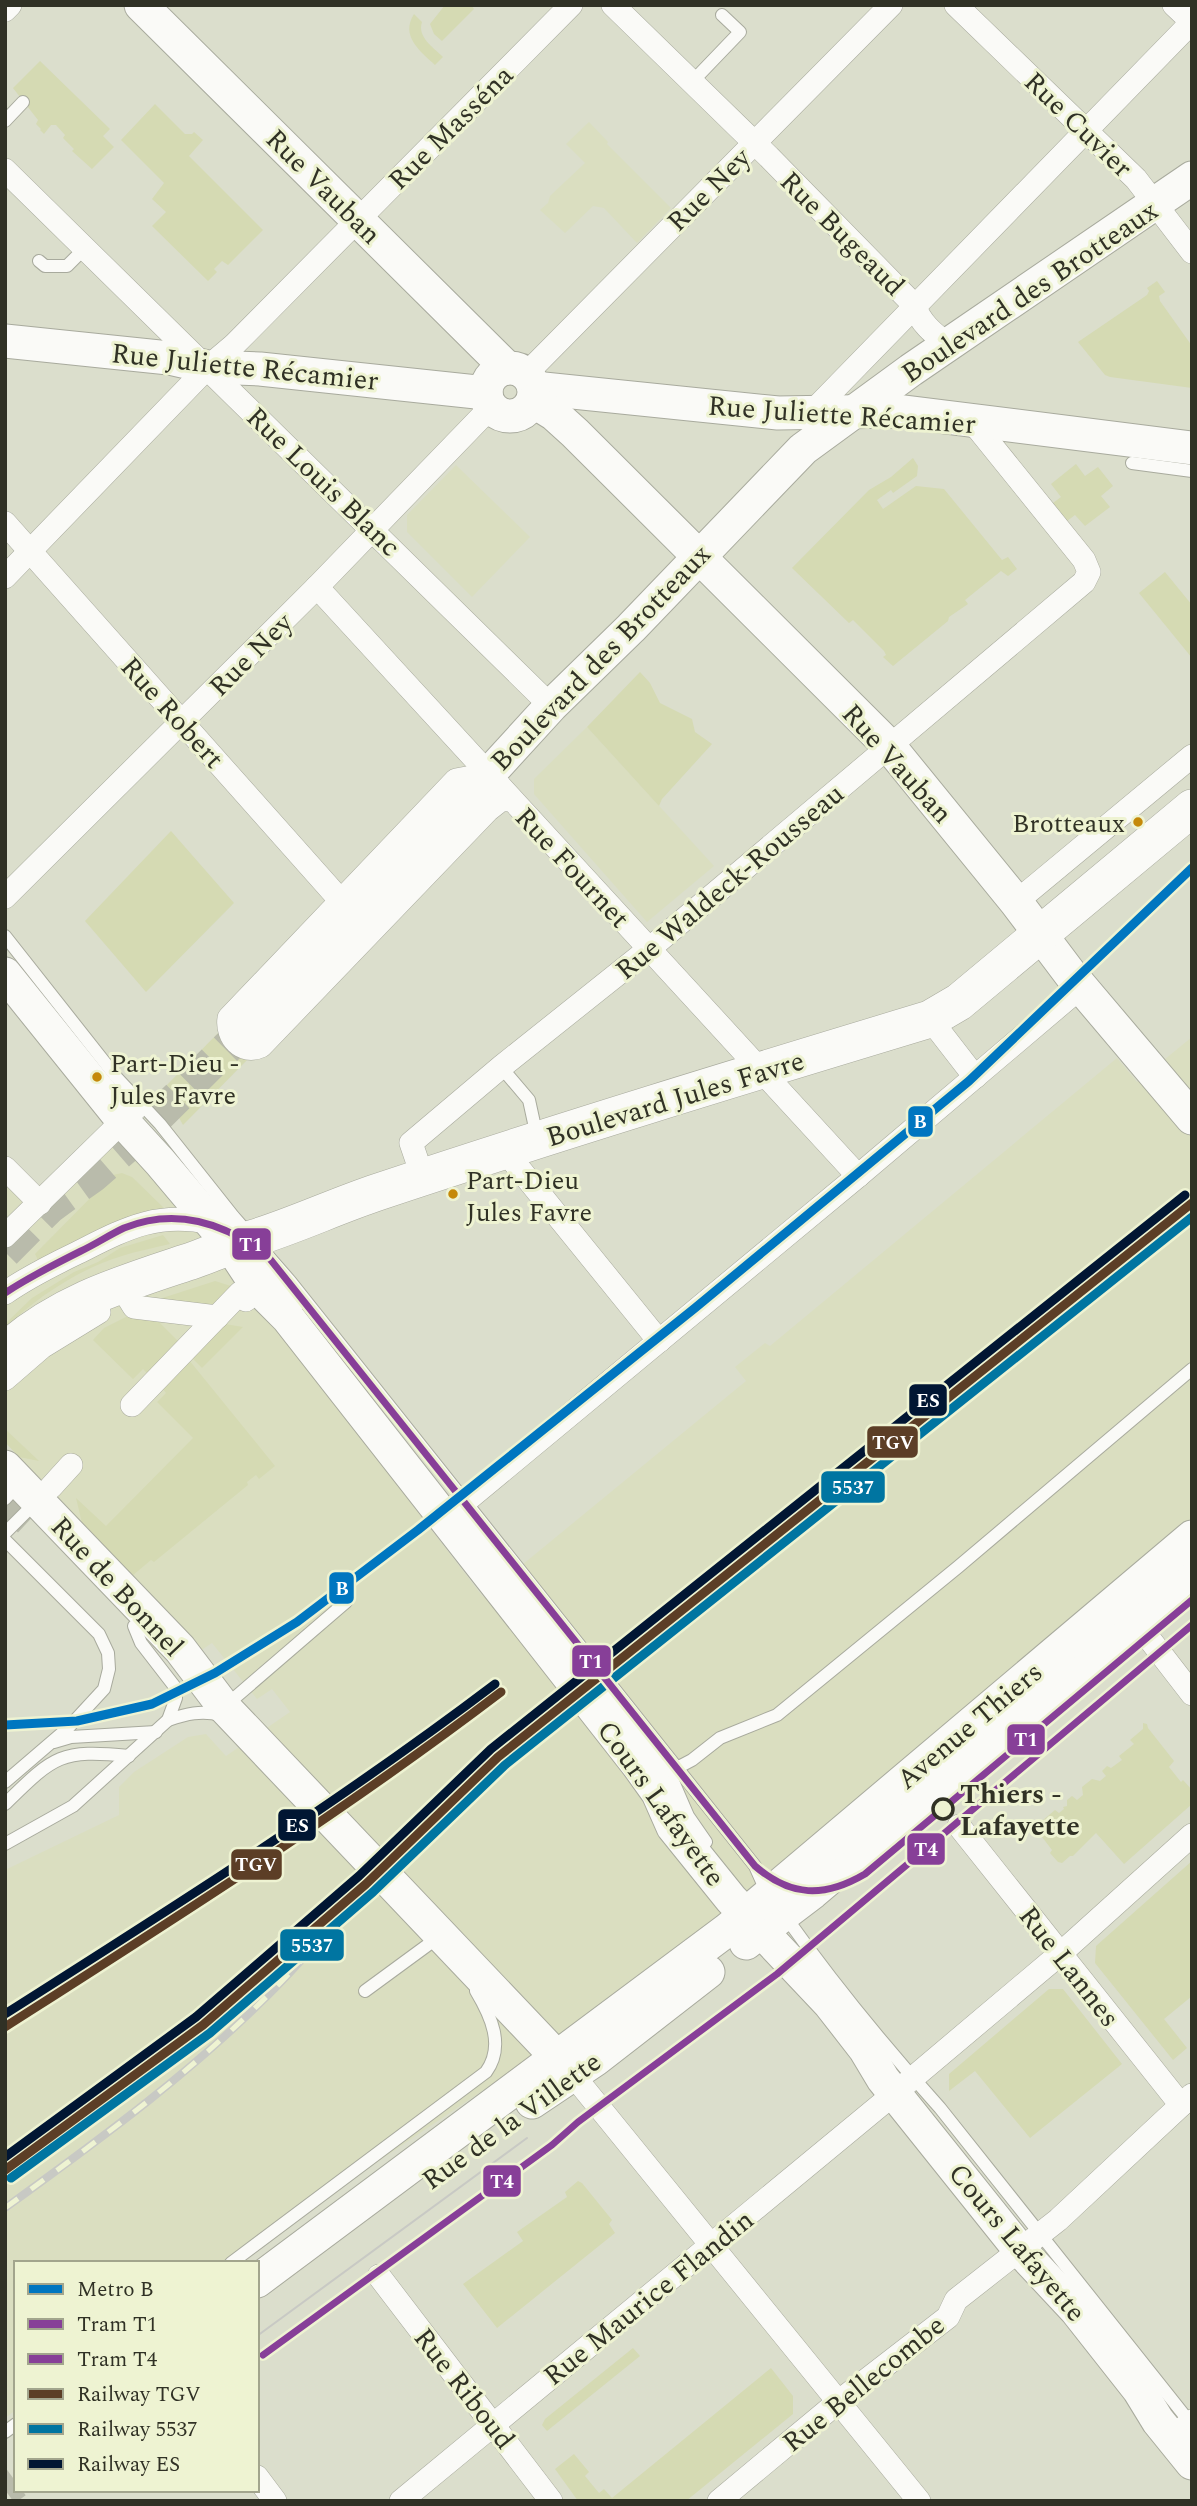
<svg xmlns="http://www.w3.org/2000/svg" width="1197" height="2506" viewBox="0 0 1197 2506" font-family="Spectral,serif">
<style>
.built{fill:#dadec0}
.green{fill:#d5dab3}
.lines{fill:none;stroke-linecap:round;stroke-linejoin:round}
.secondary-tunnel{stroke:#b9bbab;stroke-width:33;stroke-dasharray:33 17;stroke-linecap:butt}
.lane-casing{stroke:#a8aa9d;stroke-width:14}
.street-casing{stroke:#a8aa9d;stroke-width:24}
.secondary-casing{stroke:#a8aa9d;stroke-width:35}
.primary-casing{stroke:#a8aa9d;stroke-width:38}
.lane{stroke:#fafaf7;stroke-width:12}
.street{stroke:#fafaf7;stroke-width:23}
.secondary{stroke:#fafaf7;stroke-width:33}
.primary{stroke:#fafaf7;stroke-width:37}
.tram{stroke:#c8c9c4;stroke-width:2}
.rail-casing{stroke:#c8c9c4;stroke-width:8}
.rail{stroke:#eef3d2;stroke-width:5;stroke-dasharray:16;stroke-linecap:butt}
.rail-1-casing{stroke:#eef3d2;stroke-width:14}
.rail-2-casing{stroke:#eef3d2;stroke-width:14}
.rail-3-casing{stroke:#eef3d2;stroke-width:14}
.rail-1{stroke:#5c3e26;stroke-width:9}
.rail-2{stroke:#0075a1;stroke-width:9}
.rail-3{stroke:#011633;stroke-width:9}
.tram-1-casing{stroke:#eef3d2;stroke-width:12}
.tram-2-casing{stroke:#eef3d2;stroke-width:12}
.tram-1{stroke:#873f98;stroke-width:7}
.tram-2{stroke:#873f98;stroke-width:7}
.metro-1-casing{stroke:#eef3d2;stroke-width:14}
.metro-1{stroke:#0076c0;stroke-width:9}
.bus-dot{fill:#c58909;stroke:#eef3d2;stroke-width:2.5}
.stop-dot{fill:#eef3d2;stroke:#303125;stroke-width:3.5}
.labels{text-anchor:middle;stroke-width:6;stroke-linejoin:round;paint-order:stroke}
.bus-label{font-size:26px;fill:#303125;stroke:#eef3d2;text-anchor:start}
.street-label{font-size:28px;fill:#303125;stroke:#eef3d2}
.stop-label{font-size:28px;font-weight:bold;fill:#303125;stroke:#eef3d2;text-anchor:start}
.line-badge{stroke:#eef3d2;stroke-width:2.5}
.badge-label{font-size:19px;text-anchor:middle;font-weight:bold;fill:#fff}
</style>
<rect width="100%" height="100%" fill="#dbdecc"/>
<g class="built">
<polygon points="589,122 608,142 607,144 671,208 637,243 604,208 593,206 565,233 540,210 548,203 550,196 585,163 566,144"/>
<polygon points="456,465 530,537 472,597 407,532 407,515"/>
<polygon points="587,727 714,866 647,922 534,794 534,779"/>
<polygon points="1192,1037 1192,1525 739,1910 572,2030 228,2263 16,2263 16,2410 5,2418 5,1870 119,1815 119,1787 134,1772 188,1737 206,1734 226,1756 290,1712 272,1689 257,1699 212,1643 200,1651 5,1442 5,1174 31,1200 110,1119 252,1296 483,1597 746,1381 735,1367 765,1343 770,1346 1117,1058 1137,1082"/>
</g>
<g class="green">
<polygon points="445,5 471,5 474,9 442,41 434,34 430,24"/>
<path d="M414 14 422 22C417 37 433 47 443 57L435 65C420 51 400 36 414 14Z"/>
<polygon points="40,61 110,129 103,136 114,147 92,169 72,151 74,149 63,138 65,135 56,125 51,125 44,134 40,130 41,129 36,124 38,120 13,88"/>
<polygon points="155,104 185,134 192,134 194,132 203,140 189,156 263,230 228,265 222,261 214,269 217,272 208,281 152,226 166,212 152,199 164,183 121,140"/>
<polygon points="1157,281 1165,292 1159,296 1160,301 1192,346 1192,388 1110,377 1105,375 1078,342 1147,295 1149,291 1147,288"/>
<polygon points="913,458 918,466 917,476 893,493 891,490 877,500 883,509 916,486 944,489 1002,560 1008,557 1017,569 1008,576 1001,571 965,600 968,604 949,617 948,621 893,666 883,657 886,655 884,651 853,620 849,623 792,568 869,490 891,477"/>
<polygon points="1076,464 1085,476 1098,467 1113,486 1101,496 1110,507 1085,526 1075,515 1063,524 1049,506 1061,497 1051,484"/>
<polygon points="1165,572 1192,605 1192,658 1139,593"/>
<polygon points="640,672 650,683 660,703 692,719 695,732 712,744 662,799 659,806 587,727"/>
<polygon points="171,831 234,903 146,992 85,921"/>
<polygon points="223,1028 252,1055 183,1125 163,1089"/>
<path d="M122 1173 132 1177 167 1211C112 1218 85 1235 39 1262L35 1254 113 1175Z"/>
<path d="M163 1235 170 1244C154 1248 137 1251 122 1256 79 1269 37 1297 5 1328V1324L32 1298 74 1272 98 1262 120 1248Z"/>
<polygon points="215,1281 234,1287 210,1310 147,1303"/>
<polygon points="130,1315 154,1317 179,1342 148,1374 143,1369 133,1379 93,1340 104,1328"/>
<polygon points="225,1324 243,1327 202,1368 192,1358"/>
<polygon points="189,1360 275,1466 259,1479 256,1475 247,1482 248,1485 154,1562 151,1560 132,1576 82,1523 76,1498 106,1526 193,1438 157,1402 166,1393 162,1388"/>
<polygon points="5,1429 39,1461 19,1457 5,1442"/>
<polygon points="1143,1723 1147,1724 1148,1728 1174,1761 1169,1767 1181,1782 1183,1780 1192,1790 1192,1804 1124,1864 1096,1833 1073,1856 1070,1856 1062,1863 1058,1862 1050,1853 1052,1850 1039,1833 1043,1829 1040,1826 1036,1829 1032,1825 1039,1819 1042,1821 1055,1810 1059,1813 1064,1809 1063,1807 1067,1806 1067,1800 1072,1796 1077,1800 1083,1795 1082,1787 1092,1779 1100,1781 1106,1776 1102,1771 1107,1766 1111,1768 1122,1760 1119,1756 1134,1744 1130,1740 1143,1729"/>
<polygon points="1192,1861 1192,1996 1164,2019 1187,2048 1173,2060 1095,1963 1096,1946"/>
<polygon points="1049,1989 1063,1989 1122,2064 1030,2138 975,2071 949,2091 949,2074"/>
<polygon points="578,2181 582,2183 612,2220 609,2224 615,2233 497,2328 463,2284 523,2241 517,2232 567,2197 565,2192"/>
<polygon points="633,2348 640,2356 547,2431 542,2425 545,2419"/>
<polygon points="771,2368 793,2396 793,2414 686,2501 578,2501 555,2469 574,2454 589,2472 585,2476 599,2493 604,2489 612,2498"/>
</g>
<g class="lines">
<g class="secondary-tunnel">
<polyline points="5,1252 50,1207 93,1176 133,1141 249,1026"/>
<polyline points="5,1498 32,1523"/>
<polyline points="5,2490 16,2482"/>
</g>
<defs>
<g id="lane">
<polyline points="692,82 740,32 722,15"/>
<polyline points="5,121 23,102"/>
<polyline points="39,261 45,266 67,266 85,248"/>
<polyline points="1132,463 1192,471"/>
<polyline points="5,936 117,1078 160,1124 233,1216 290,1281 755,1866 767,1893"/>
<polyline points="501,1067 529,1100 534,1123"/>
<polyline points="255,1255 297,1306"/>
<polyline points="5,1499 20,1483"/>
<polyline points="454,1503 669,1772 688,1816 706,1842"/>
<polyline points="5,1533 37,1501"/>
<polyline points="5,1540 99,1634 108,1653 109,1669 104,1689 68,1728 5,1782"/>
<path d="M134 1626 141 1643 175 1687 176 1698 168 1720C186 1714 201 1710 221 1715"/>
<polyline points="224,1707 346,1602"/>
<polyline points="54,1742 71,1737 156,1732"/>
<polyline points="671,1771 692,1760 720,1738 777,1715 958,1567 1192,1369"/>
<path d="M5 1804C54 1756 60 1749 129 1756"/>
<polyline points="5,1844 73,1806 168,1720"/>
<path d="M785 1916C832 1982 885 2047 940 2108L1192 2425"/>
<polyline points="365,1991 440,1936"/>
<path d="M231 2263 486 2072C505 2046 491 2016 476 1991"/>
<polyline points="5,2432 16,2424"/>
</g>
<g id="street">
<path d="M613 5 769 157 914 305C921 324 933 333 948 345"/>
<polyline points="956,5 1136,179 1192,252"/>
<polyline points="1174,5 1192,22"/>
<polyline points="5,10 10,5"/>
<polyline points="5,170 551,706"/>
<polyline points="526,374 891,5"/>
<polyline points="810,414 1192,22"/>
<polyline points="5,523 341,901"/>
<polyline points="5,577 208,367 234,345 571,5"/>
<polyline points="317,587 858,1176"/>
<path d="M488 774 456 780 229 1018C226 1037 242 1055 261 1046L488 810 502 799 511 800"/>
<polyline points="5,897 317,587 491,407"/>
<polyline points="1016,902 1192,756"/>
<polyline points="930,1019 975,1077"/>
<polyline points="505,1151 659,1341"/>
<polyline points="5,1168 40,1203"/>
<polyline points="423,1178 411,1143 501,1067 649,949 1084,582 1089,572 1084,560 971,420"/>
<polyline points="5,1236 140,1104"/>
<path d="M5 1293C28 1277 52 1265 77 1253 125 1229 156 1211 211 1223"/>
<polyline points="129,1299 134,1307 217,1317"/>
<polyline points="5,1379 42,1347 99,1312"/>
<polyline points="132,1405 240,1293 246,1300"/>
<polyline points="51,1487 71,1465"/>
<polyline points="444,1519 858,1176 1081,987"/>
<polyline points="1134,1619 1192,1694"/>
<polyline points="959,1826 1181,2105"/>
<polyline points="573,2075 919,2501"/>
<polyline points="379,2276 551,2501"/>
<polyline points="1171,2438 1192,2421"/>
<polyline points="257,2477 275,2501"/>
<polyline points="401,2501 895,2093 1060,1954 1192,1835"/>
<polyline points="719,2501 838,2402 948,2317 956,2300 1058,2220 1192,2095"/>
</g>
<g id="secondary">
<polyline points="141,5 507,368"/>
<polyline points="5,341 169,358 208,367 260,369 486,393"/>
<circle cx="510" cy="392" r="24"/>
<polyline points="534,388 778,413 897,411 1192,448"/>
<polyline points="533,401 554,414 575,433 889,746 1016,902 1071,975 1192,1118"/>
<polyline points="5,974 128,1127 160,1162 230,1245 259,1289 288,1318 638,1765 658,1793 673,1827 731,1899 830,2004 865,2049 883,2079 1019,2249 1076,2310 1139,2390 1158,2421 1192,2463"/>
<polyline points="249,1026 476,788 551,706 631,628 803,449 911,370 1192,178"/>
<polyline points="5,1467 180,1649 224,1707 572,2073"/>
<polyline points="746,1943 813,1892 1192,1571"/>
<polyline points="532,2102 596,2059 708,1972"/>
<polyline points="257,2281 727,1930 1192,1537"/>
</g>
<path id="primary" d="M5 1351C61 1301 125 1283 194 1260 214 1253 233 1244 254 1238 296 1225 336 1206 378 1192 561 1131 745 1075 930 1019L959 1002 1192 808"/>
</defs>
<use href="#lane" class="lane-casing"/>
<use href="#street" class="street-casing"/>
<use href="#secondary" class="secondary-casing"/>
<use href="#primary" class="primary-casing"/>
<use href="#lane" class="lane"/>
<use href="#street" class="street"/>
<use href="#secondary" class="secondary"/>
<use href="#primary" class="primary"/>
<polyline class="tram" points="257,2336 527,2138"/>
<defs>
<path id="rail" d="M5 2208C102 2138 199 2067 282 1981 312 1950 339 1917 366 1884"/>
</defs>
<use href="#rail" class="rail-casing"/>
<use href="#rail" class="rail"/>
<defs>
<g id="rail-1">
<path d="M5 2027C174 1919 342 1813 501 1692"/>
<polyline points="5,2170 203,2025 366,1884 498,1757 1192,1203"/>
</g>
<polyline id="rail-2" points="11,2178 210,2033 373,1892 505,1765 1192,1217"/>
<g id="rail-3">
<path d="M5 2014C172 1908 338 1803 495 1684"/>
<polyline points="5,2157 196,2017 359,1876 491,1749 1185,1195"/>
</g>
</defs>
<use href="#rail-1" class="rail-1-casing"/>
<use href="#rail-2" class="rail-2-casing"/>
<use href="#rail-3" class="rail-3-casing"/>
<use href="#rail-1" class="rail-1"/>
<use href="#rail-2" class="rail-2"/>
<use href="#rail-3" class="rail-3"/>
<defs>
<path id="tram-1" d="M5 1293C29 1277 55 1264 81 1251 96 1244 109 1235 124 1228 176 1207 223 1223 266 1254L755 1866C791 1897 824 1898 865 1874L1192 1600"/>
<polyline id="tram-2" points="263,2355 552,2145 578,2122 777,1974 1192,1625"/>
</defs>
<use href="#tram-1" class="tram-1-casing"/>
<use href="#tram-2" class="tram-2-casing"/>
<use href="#tram-1" class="tram-1"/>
<use href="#tram-2" class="tram-2"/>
<defs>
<polyline id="metro-1" points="5,1725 77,1721 152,1704 215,1673 297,1622 418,1530 695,1308 969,1081 1192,868"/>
</defs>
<use href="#metro-1" class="metro-1-casing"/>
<use href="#metro-1" class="metro-1"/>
</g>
<g class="bus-dot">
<circle cx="1138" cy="822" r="6"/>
<circle cx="97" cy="1077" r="6"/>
<circle cx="453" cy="1194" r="6"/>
</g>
<circle class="stop-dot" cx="943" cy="1809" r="10"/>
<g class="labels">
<g class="bus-label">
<text x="1125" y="832" text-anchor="end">Brotteaux</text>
<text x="110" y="1072">Part-Dieu -<tspan x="110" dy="32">Jules Favre</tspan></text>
<text x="466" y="1189">Part-Dieu<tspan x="466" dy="32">Jules Favre</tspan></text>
</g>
<g class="street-label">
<text transform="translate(1079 124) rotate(44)" y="10">Rue Cuvier</text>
<text transform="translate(450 127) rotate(-45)" y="10">Rue Masséna</text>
<text transform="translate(324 186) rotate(45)" y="10">Rue Vauban</text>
<text transform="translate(708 189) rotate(-45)" y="10">Rue Ney</text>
<text transform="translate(843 233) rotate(45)" y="10">Rue Bugeaud</text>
<text transform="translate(1029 291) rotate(-34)" y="10">Boulevard des Brotteaux</text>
<text transform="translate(245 366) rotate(6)" y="10">Rue Juliette Récamier</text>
<text transform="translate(842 414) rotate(4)" y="10">Rue Juliette Récamier</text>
<text transform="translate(324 481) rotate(44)" y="10">Rue Louis Blanc</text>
<text transform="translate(250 654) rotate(-45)" y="10">Rue Ney</text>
<text transform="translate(600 657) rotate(-46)" y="10">Boulevard des Brotteaux</text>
<text transform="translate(173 712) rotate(48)" y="10">Rue Robert</text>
<text transform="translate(898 763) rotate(48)" y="10">Rue Vauban</text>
<text transform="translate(573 867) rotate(47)" y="10">Rue Fournet</text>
<text transform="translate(729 881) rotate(-40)" y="10">Rue Waldeck-Rousseau</text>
<text transform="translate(675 1098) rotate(-17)" y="10">Boulevard Jules Favre</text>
<text transform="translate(118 1586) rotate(47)" y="10">Rue de Bonnel</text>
<text transform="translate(969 1725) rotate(-40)" y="10">Avenue Thiers</text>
<text transform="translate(662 1803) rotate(54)" y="10">Cours Lafayette</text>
<text transform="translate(1070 1966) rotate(52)" y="10">Rue Lannes</text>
<text transform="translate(511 2120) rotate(-36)" y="10">Rue de la Villette</text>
<text transform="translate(1018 2242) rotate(50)" y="10">Cours Lafayette</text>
<text transform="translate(648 2297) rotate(-39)" y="10">Rue Maurice Flandin</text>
<text transform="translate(863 2383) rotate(-39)" y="10">Rue Bellecombe</text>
<text transform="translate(465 2388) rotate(52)" y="10">Rue Riboud</text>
</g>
<g class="stop-label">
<text x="960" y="1803">Thiers -<tspan x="960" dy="32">Lafayette</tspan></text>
</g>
</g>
<g class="line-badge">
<rect x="907" y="1105" width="27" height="33" rx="7" fill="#0076c0"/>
<rect x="231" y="1227" width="41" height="34" rx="7" fill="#873f98"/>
<rect x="908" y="1383" width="40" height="34" rx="7" fill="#011633"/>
<rect x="866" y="1425" width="53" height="34" rx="7" fill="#5c3e26"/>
<rect x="820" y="1470" width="66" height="34" rx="7" fill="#0075a1"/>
<rect x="328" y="1571" width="27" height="34" rx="7" fill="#0076c0"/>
<rect x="571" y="1644" width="41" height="34" rx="7" fill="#873f98"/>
<rect x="1006" y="1723" width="40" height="33" rx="7" fill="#873f98"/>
<rect x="277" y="1808" width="40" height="34" rx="7" fill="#011633"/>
<rect x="906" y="1832" width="40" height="34" rx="7" fill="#873f98"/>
<rect x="230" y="1848" width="53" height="33" rx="7" fill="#5c3e26"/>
<rect x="279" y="1928" width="66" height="34" rx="7" fill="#0075a1"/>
<rect x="482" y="2164" width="40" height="34" rx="7" fill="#873f98"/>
</g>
<g class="badge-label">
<text x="920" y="1128">B</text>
<text x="251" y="1251">T1</text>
<text x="928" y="1407">ES</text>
<text x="893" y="1449">TGV</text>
<text x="853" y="1494">5537</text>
<text x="342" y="1595">B</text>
<text x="591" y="1668">T1</text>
<text x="1026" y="1746">T1</text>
<text x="297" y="1832">ES</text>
<text x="926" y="1856">T4</text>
<text x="256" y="1871">TGV</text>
<text x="312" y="1952">5537</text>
<text x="502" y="2188">T4</text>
</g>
<rect width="1197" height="2506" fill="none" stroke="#303125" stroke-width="14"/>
<rect x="14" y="2261" width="245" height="231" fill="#eef3d2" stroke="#a2a58d" stroke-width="2"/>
<rect x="28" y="2284" width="35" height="10" fill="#0076c0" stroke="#a2a58d" stroke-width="2"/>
<text x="77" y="2296" font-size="21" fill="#303125">Metro B</text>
<rect x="28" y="2319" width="35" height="10" fill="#873f98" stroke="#a2a58d" stroke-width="2"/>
<text x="77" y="2331" font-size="21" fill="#303125">Tram T1</text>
<rect x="28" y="2354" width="35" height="10" fill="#873f98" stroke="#a2a58d" stroke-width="2"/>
<text x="77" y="2366" font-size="21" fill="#303125">Tram T4</text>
<rect x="28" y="2389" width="35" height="10" fill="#5c3e26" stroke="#a2a58d" stroke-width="2"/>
<text x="77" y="2401" font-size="21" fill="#303125">Railway TGV</text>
<rect x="28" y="2424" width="35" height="10" fill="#0075a1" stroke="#a2a58d" stroke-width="2"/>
<text x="77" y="2436" font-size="21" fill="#303125">Railway 5537</text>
<rect x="28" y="2459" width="35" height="10" fill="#011633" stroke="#a2a58d" stroke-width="2"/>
<text x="77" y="2471" font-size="21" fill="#303125">Railway ES</text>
</svg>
